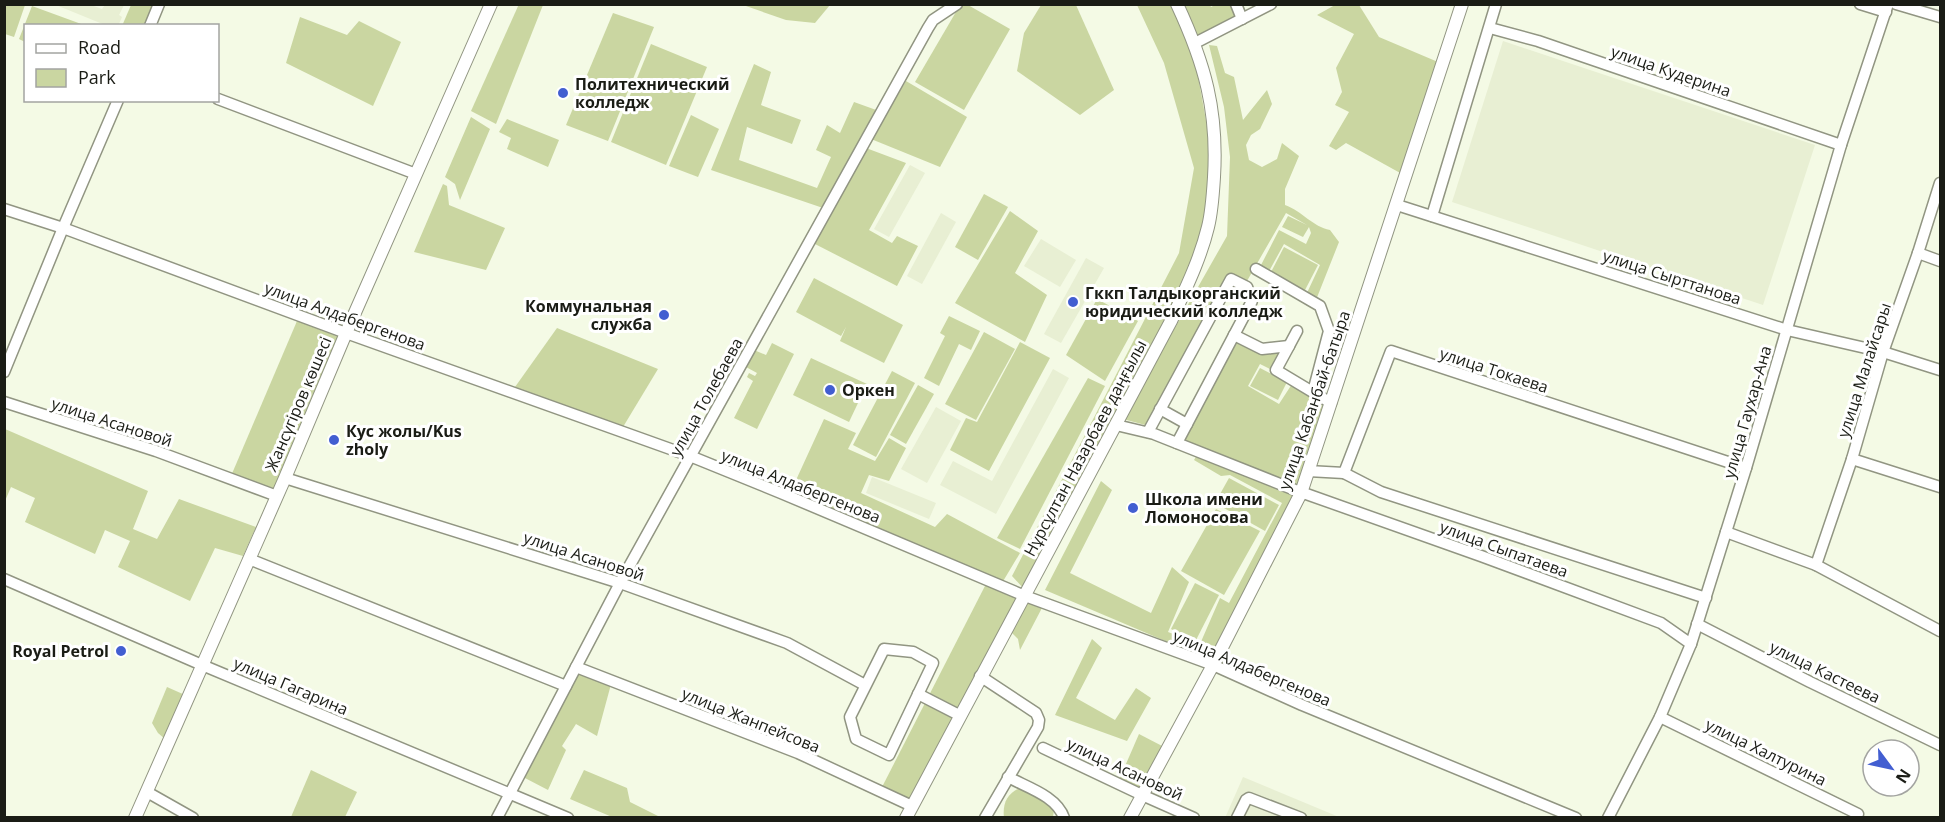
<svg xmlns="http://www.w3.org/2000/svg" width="1945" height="822" viewBox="0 0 1945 822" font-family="'Open Sans',sans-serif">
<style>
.built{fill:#e8efd3}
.green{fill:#cad6a1}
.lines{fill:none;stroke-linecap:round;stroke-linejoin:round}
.minor-casing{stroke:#919582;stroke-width:13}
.major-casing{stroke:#919582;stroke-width:14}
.minor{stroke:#fff;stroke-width:10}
.major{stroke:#fff;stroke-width:12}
.poi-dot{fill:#425ed1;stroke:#fff;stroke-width:2}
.labels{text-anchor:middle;stroke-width:6;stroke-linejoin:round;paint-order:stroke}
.street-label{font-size:16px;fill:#1a1c15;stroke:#fff}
.poi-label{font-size:16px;font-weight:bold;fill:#1a1c15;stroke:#fff;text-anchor:start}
</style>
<rect width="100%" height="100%" fill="#f4fae5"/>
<g class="built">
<polygon points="56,5 91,5 102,9 105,5 124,5 119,15 122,17 118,26 105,25"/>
<polygon points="1503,41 1815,145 1763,305 1452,202"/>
<polygon points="910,165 925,173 889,237 874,229"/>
<polygon points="941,213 956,222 922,284 907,276"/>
<polygon points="1041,239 1076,260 1060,287 1024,266"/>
<polygon points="1086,258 1104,268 1061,343 1044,334"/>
<polygon points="1053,369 1069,378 996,514 940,485 953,461 992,481"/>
<polygon points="936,407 961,421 927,483 901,469"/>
<polygon points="872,477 936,503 929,519 866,493"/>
<polygon points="1243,777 1339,817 1225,818"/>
</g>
<g class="green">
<polygon points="519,4 543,5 496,124 471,111"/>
<polygon points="4,5 25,5 14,37 5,34"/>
<polygon points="131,5 153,5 144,25 122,26"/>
<polygon points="743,5 830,5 815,23 786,20"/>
<polygon points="960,5 968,5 1010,29 964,110 915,82"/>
<polygon points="1041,5 1076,5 1114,90 1080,115 1017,71 1024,33"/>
<polygon points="1137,5 1171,5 1193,48 1210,143 1206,221 1176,309 1024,589 1012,576 1179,253 1194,168 1164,63"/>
<polygon points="1179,5 1210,5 1211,7 1215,5 1233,5 1239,18 1196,40"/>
<polygon points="1335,5 1359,5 1379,37 1438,62 1402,174 1346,143 1336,150 1329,146 1349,112 1335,105 1342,92 1336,68 1354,34 1317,15"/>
<polygon points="32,6 84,25 26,26 25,42 19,39"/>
<polygon points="613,13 654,27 608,141 566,125"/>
<polygon points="300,17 347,35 359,21 401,42 373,106 286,63"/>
<polygon points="651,44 707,67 666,165 611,142"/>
<path d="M1209 45 1217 46 1225 73 1234 77 1243 120 1267 90 1272 104 1260 129 1251 135 1246 145 1249 160 1262 167 1277 159 1282 143 1299 156 1285 189V205C1302 211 1313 227 1330 230L1339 242 1316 300 1306 295 1320 265 1284 244 1268 273 1260 267 1279 230 1306 244 1311 233 1309 227 1303 237 1282 227 1288 216 1307 225 1286 213 1247 281 1231 275 1149 426 1123 419 1227 236 1230 157 1224 107Z"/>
<polygon points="754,64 771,72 761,105 801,120 792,144 747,127 739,160 817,188 831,157 816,150 827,125 840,133 854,102 879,111 823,208 711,170"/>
<polygon points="906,81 967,117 940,167 871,139"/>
<polygon points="691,115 719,129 698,177 669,166"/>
<polygon points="471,117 490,129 460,200 455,184 445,177"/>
<polygon points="507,119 559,140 548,167 507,149 511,138 499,132"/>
<polygon points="866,148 906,163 869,230 892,243 897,236 918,246 897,286 813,243"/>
<polygon points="443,184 447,186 449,205 505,228 486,270 414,252"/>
<polygon points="984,194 1008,207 978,260 955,247"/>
<polygon points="1010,211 1038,231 1015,273 1047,295 1025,342 955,303"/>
<polygon points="1284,247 1318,265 1304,292 1270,274"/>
<polygon points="814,278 903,325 884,363 840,341 846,327 841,336 796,312"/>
<polygon points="1097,299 1138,321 1105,381 1066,355"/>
<polygon points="949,316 980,331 971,350 959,344 939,386 924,378 945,336 940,333"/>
<polygon points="297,321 339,337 274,490 231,476"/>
<polygon points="557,328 658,369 623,427 515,387"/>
<polygon points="984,332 1015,349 976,420 945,404"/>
<polygon points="1238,341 1282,352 1272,370 1260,364 1248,386 1279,404 1292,384 1328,404 1298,488 1181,441"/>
<polygon points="1020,342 1050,358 989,471 950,450 966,418 977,422"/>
<polygon points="772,343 794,354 757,429 734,418 753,381 747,377 749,373 755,376 757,373 746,367 754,350 766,355"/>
<polygon points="811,358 867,384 849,422 793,395"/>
<polygon points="1260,368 1287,382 1278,400 1250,386"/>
<polygon points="892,371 915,383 876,457 853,445"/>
<polygon points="1088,378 1105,386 1020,549 997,538"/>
<polygon points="918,385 934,394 906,444 890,435"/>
<polygon points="824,419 856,433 848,449 875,461 889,438 906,448 889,481 869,475 861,493 935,527 947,514 1020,553 1002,583 791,491"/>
<polygon points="5,429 148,491 133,529 157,539 179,499 256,527 243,556 215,548 190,601 118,567 130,541 105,530 95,554 25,522 35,498 11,487 5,501"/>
<polygon points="1197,455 1295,496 1210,660 1045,590 1101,481 1112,490 1070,573 1151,613 1172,567 1189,582 1168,632 1200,644 1220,598 1229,603 1282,503 1230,475 1221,476 1194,460"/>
<polygon points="1229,478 1279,505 1265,531 1215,503"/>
<polygon points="1216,509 1260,531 1224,595 1181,571"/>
<polygon points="1195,583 1219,595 1195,642 1171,629"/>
<polygon points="986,584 1018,598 910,801 881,789"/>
<polygon points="1026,599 1043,606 1020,650 1018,639 1010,631"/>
<polygon points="1092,639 1102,648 1076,698 1115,720 1136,688 1151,698 1127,741 1055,715"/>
<polygon points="578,670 610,683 610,688 597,736 576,724 562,746 566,750 548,790 523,777"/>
<polygon points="167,687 185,695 165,739 158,733 152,723"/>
<polygon points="1139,734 1166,748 1141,790 1119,780"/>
<polygon points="311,770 357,792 345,817 291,817"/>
<polygon points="584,770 627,788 630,802 660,817 612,817 570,799"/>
<path d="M1025 786 1054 810 1053 817 1004 818C1002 801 1009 791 1025 786Z"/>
</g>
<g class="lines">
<defs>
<g id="minor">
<polyline points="1236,4 1242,19"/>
<polyline points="1860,4 1886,12"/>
<polyline points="1896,4 1940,17"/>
<polyline points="150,26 159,4"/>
<polyline points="1490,28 1538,41 1841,145"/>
<polyline points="1195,43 1271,4"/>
<polyline points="218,99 416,174"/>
<polyline points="1397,205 1787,330 1883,352 1940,370"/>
<polyline points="4,209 63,228 346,333 690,456 781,493 1025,596 1213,665 1302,705 1576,818"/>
<polyline points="1432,216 1496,4"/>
<polyline points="1918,253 1940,261"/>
<polyline points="1256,269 1320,306 1329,331 1313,392"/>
<polyline points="1234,335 1262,349 1289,346 1276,370 1331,403"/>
<polyline points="1289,346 1297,331"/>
<polyline points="4,372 63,228 118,100"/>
<polyline points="4,402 156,451 277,496"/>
<polyline points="1160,409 1187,424"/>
<polyline points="1116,425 1154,434 1295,490 1481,556 1661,623 1691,644"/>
<polyline points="1148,432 1231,279 1247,287 1252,301 1177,443"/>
<polyline points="1852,459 1940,487"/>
<polyline points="1308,471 1344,473 1391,351 1746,468"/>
<polyline points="1344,473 1381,492 1706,598"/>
<polyline points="285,478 620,583 787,643 865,685"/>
<polyline points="1726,532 1816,565 1940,631"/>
<polyline points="249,559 566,686"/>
<polyline points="1816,565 1852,459 1883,352 1918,253 1940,183"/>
<polyline points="4,579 202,665 568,818"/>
<polyline points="1697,624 1810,682 1940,745"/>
<polygon points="884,649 913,652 933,663 889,755 856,739 850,717"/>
<polyline points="576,667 798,753 912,806"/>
<polyline points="980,676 1036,713 1039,720 1038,727 985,818"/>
<polyline points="918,694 959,715"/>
<polyline points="1660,717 1858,814"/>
<polyline points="1043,748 1142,795 1194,818"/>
<path d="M1008 777C1026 787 1057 796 1064 818"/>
<polyline points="147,792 193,818"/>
<polyline points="497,818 620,583 928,28 933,20 957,4"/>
<polyline points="1237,818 1246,800 1249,798 1301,818"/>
<polyline points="1608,818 1660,717 1691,644 1746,468 1841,145 1888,4"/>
</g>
<g id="major">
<polyline points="135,818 285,478 346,333 491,4"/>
<path d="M906 818 1171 321C1185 290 1200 260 1208 227 1212 211 1213 193 1214 177 1218 111 1205 64 1177 4"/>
<polyline points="1130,818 1213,665 1301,493 1462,4"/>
</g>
</defs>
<use href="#minor" class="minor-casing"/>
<use href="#major" class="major-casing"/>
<use href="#minor" class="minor"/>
<use href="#major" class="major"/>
</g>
<g class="poi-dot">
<circle cx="563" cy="93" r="6"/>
<circle cx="1073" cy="302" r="6"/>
<circle cx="664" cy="315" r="6"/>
<circle cx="830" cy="390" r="6"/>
<circle cx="334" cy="440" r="6"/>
<circle cx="1133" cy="508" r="6"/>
<circle cx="121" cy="651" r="6"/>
</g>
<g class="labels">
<g class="street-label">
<text transform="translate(1671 71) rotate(19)" y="6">улица Кудерина</text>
<text transform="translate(1672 277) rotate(18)" y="6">улица Сырттанова</text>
<text transform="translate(345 316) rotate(20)" y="6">улица Алдабергенова</text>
<text transform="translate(1494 370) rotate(18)" y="6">улица Токаева</text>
<text transform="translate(1864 370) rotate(-72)" y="6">улица Малайсары</text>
<text transform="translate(706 397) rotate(-61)" y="6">улица Толебаева</text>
<text transform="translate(1314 400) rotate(-71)" y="6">улица Кабанбай-батыра</text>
<text transform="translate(298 404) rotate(-67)" y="6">Жансүгіров көшесі</text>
<text transform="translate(1747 412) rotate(-74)" y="6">улица Гаухар-Ана</text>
<text transform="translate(112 422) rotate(18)" y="6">улица Асановой</text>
<text transform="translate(1085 448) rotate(-62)" y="6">Нұрсұлтан Назарбаев даңғылы</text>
<text transform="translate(801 486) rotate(22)" y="6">улица Алдабергенова</text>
<text transform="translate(1504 549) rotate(20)" y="6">улица Сыпатаева</text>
<text transform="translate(584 556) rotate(18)" y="6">улица Асановой</text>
<text transform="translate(1252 668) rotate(23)" y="6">улица Алдабергенова</text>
<text transform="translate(1825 672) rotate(26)" y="6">улица Кастеева</text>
<text transform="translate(291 686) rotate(23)" y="6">улица Гагарина</text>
<text transform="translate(751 720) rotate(22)" y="6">улица Жанпейсова</text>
<text transform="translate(1766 752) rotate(26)" y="6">улица Халтурина</text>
<text transform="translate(1125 769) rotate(25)" y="6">улица Асановой</text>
</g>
<g class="poi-label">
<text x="575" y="90">Политехнический<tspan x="575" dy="18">колледж</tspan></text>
<text x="1085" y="299">Гккп Талдыкорганский<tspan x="1085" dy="18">юридический колледж</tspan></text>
<text x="652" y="312" text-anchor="end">Коммунальная<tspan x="652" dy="18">служба</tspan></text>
<text x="842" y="396">Оркен</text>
<text x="346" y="437">Кус жолы/Kus<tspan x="346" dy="18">zholy</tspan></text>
<text x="1145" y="505">Школа имени<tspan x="1145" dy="18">Ломоносова</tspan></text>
<text x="109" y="657" text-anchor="end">Royal Petrol</text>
</g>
</g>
<rect width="1945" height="822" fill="none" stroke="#1a1c15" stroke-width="12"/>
<rect x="24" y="24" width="195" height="78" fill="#ffffff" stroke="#a3a4a1" stroke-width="1.5"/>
<rect x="36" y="44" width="30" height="9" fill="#ffffff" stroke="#a3a4a1" stroke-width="1.5"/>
<text x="78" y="54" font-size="18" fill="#1a1c15">Road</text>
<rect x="36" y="69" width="30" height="18" fill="#cad6a1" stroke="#a3a4a1" stroke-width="1.5"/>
<text x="78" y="84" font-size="18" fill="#1a1c15">Park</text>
<g transform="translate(1891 768) rotate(123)"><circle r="28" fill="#ffffff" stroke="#a3a4a1" stroke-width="1.5"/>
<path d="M0-4.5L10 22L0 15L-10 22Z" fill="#425ed1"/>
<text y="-9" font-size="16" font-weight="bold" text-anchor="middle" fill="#1a1c15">N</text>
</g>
</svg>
